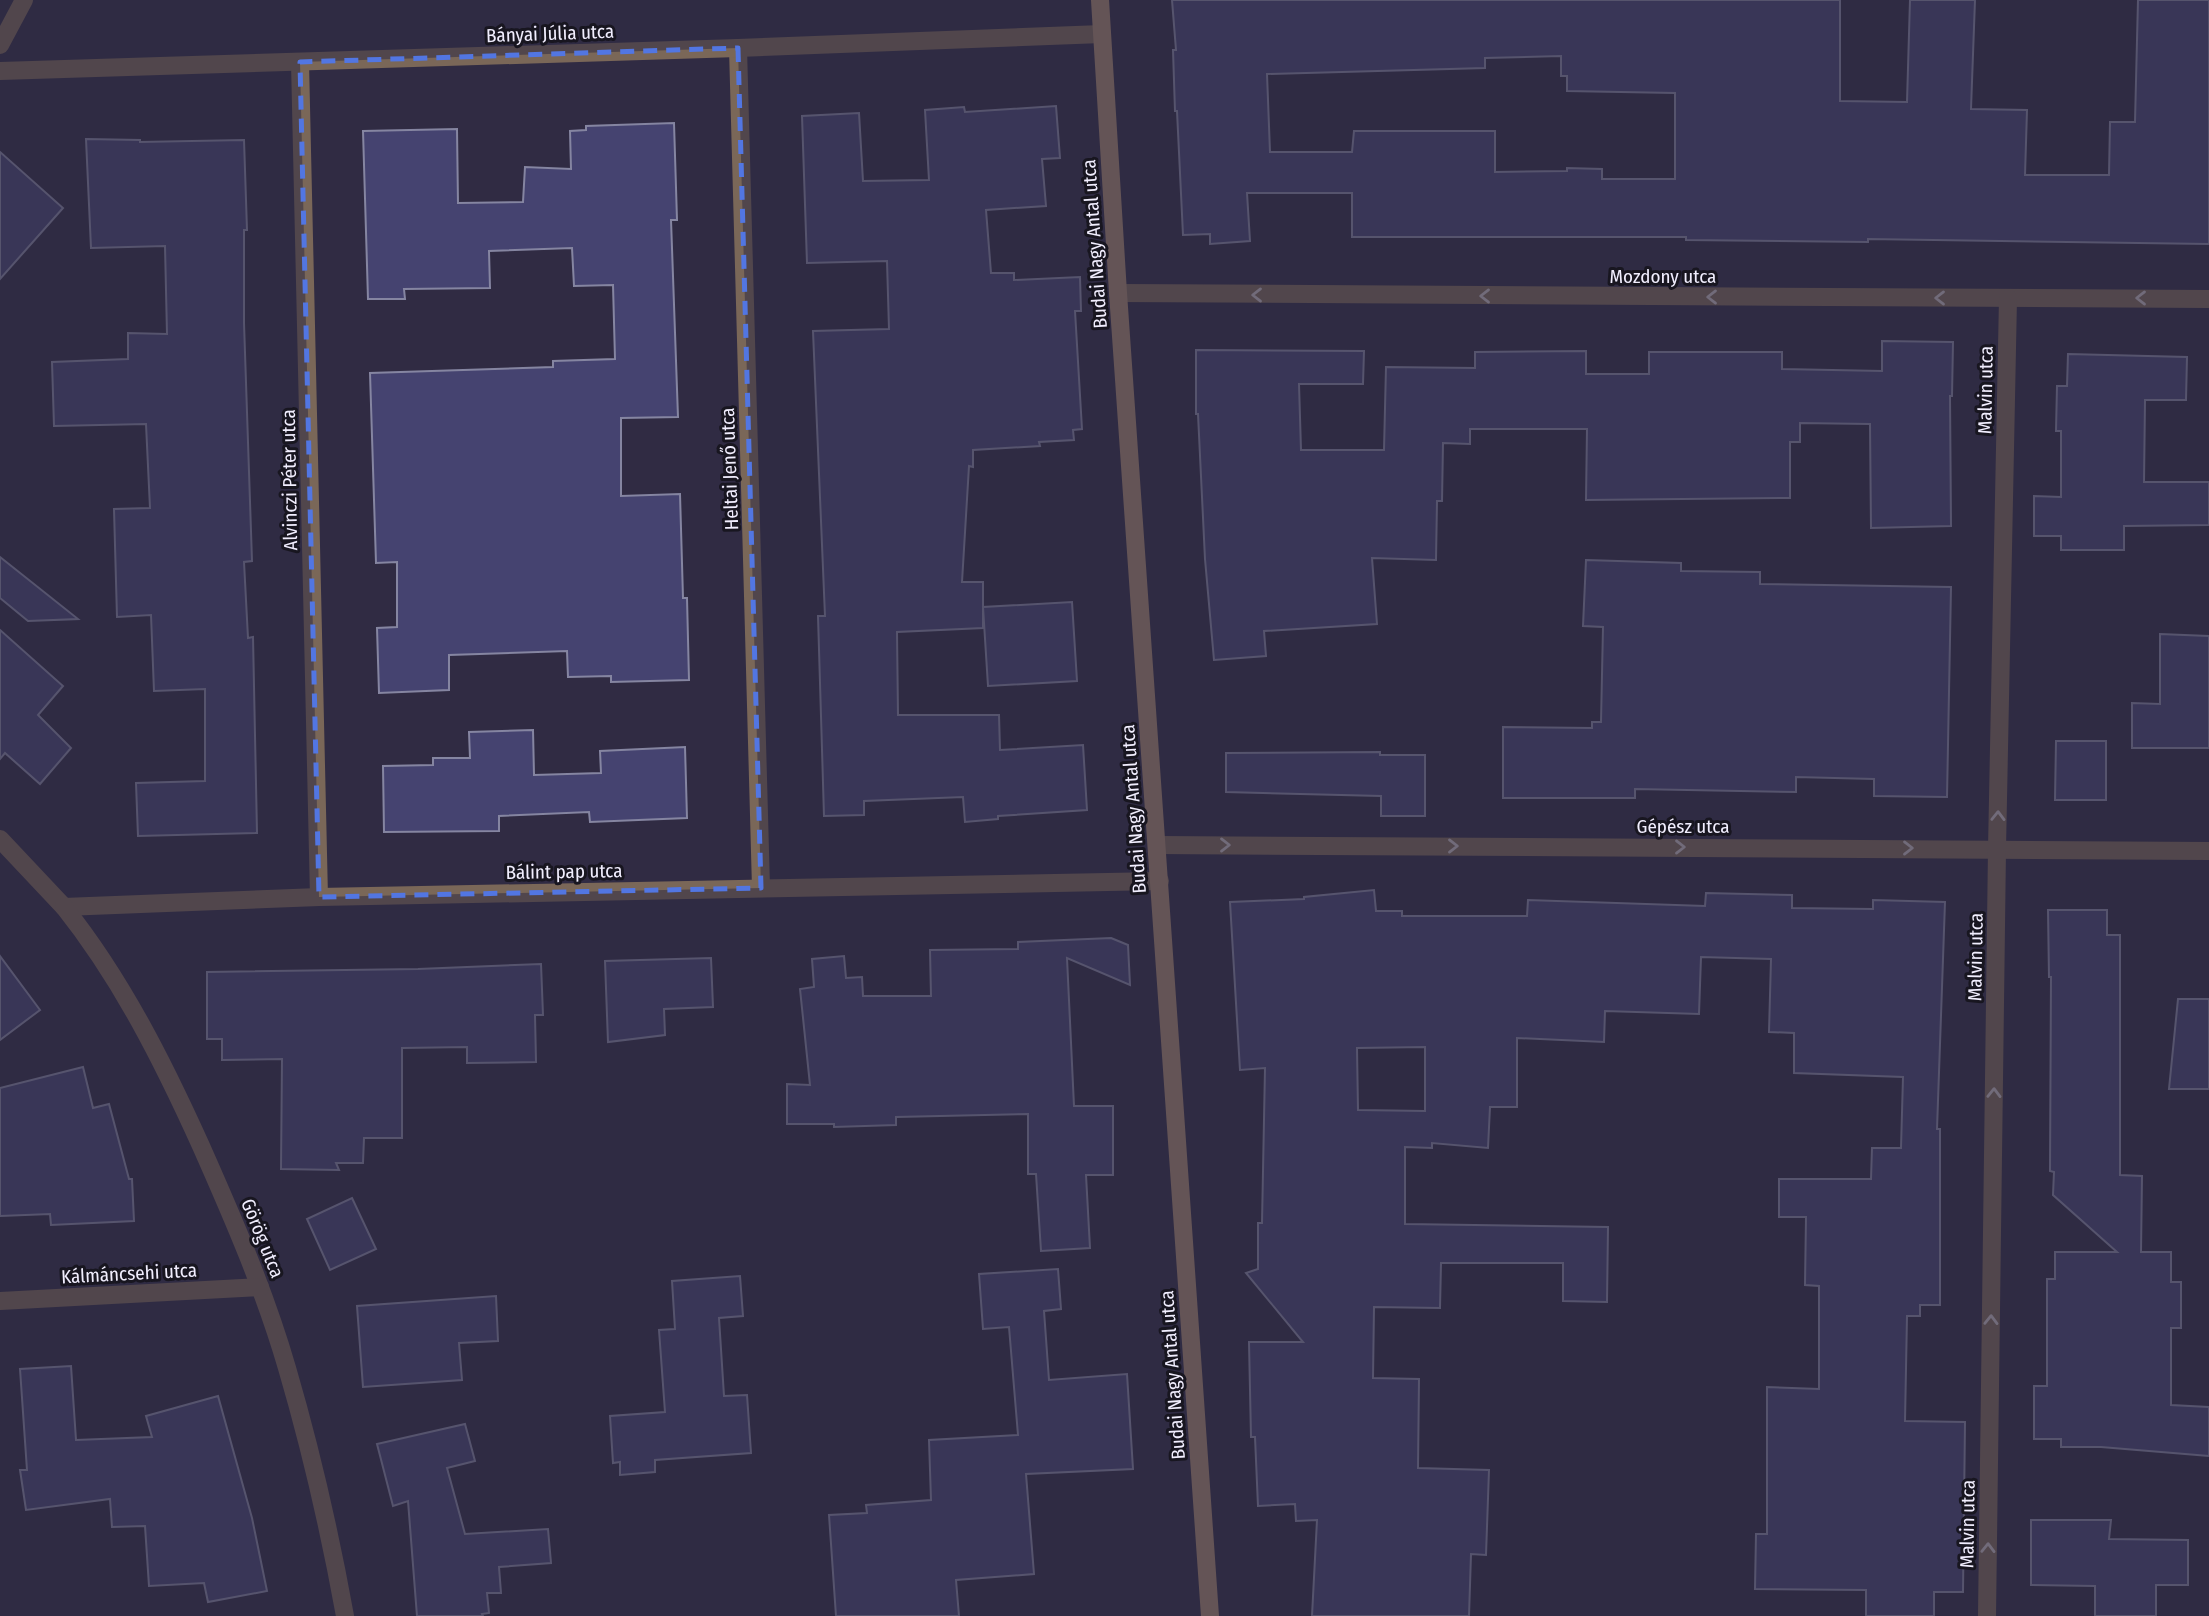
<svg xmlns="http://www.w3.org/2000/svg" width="2209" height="1616" viewBox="0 0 2209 1616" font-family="'Fira Sans Condensed',sans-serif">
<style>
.building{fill:#454370;stroke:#8585a1;stroke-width:2;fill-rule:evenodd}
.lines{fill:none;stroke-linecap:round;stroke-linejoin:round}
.street{stroke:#7a6758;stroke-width:18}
.secondary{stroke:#a4866d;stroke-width:18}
.oneway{stroke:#c1b8bc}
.marked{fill:none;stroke:#5276e2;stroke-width:5;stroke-dasharray:14 9;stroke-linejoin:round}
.labels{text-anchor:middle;stroke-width:6;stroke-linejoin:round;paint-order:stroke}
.street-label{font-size:19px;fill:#f1eefe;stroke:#181620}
</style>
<rect width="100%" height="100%" fill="#302b43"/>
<g class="building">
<path d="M1172 0H1840V101L1907 102 1910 0H1975L1971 109 2027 110 2025 175H2109L2110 122H2135L2138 0H2209V244L1868 239V242L1686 240V237H1352V193H1247L1250 241 1210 244V234L1183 235 1177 111H1175L1173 50H1176ZM1561 56V76H1567V91L1675 93V179H1602V169L1567 168V171L1495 172V131H1354L1352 152H1270L1267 74 1485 68V58Z"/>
<polygon points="1056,106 1060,158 1042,159 1046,206 986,210 991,273 1014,273 1014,280 1080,277 1081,311 1075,311 1082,429 1073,430 1074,440 1039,442 1040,446 973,450 973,467 969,466 962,582 983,582 983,628 897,632 898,715 999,715 1000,750 1083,745 1087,810 998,816 998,819 965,822 963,797 864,801 864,815 824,816 818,616 825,616 813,331 889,329 887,261 807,263 802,116 859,113 863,181 929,180 925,110 964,107 965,112"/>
<polygon points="674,123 677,220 671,220 678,417 621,418 621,496 680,494 683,598 687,598 689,680 611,682 611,676 568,677 567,651 449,655 449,690 379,693 377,628 397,627 397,562 376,563 370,373 553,367 553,361 615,359 613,285 574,286 572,248 489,251 490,288 404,289 405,299 368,299 363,131 457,129 458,203 523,202 525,167 571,169 570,131 586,130 586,126"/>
<polygon points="86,139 140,140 140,142 244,140 247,230 244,230 244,323 252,561 244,562 248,638 253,637 257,833 138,836 136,783 205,781 205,689 154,691 151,615 117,617 114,509 150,508 146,424 54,426 52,362 128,359 128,333 167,334 165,246 91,248"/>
<polygon points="0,152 63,208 0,279"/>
<polygon points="1882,341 1953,342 1952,396 1950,396 1951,526 1871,528 1870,424 1800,423 1800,442 1790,442 1790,498 1586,500 1587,429 1470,429 1470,444 1443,443 1442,501 1437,501 1436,560 1372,558 1377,624 1264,631 1266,656 1214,660 1205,559 1198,414 1196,414 1196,350 1364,351 1363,384 1299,384 1301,450 1384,450 1386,367 1475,368 1475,352 1586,351 1586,374 1649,374 1649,352 1782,352 1782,369 1882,371"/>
<polygon points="2068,354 2187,357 2186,400 2145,400 2144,482 2209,482 2209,525 2124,526 2124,550 2061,550 2061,536 2034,536 2034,496 2061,497 2061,431 2056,431 2057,386 2067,386"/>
<polygon points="0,557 78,619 28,621 0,598"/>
<polygon points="1586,560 1681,563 1681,571 1760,572 1760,584 1951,587 1947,797 1874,796 1874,779 1796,777 1796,792 1635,789 1635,798 1503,798 1503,727 1592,728 1592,722 1601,722 1603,627 1583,626"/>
<polygon points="1072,602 1077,681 988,686 983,607"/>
<polygon points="0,630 63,686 38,715 71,748 40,784 5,753 0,759"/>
<polygon points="2160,634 2209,636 2209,748 2132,748 2132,703 2160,704"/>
<polygon points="533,730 534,775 601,773 600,751 685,747 687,818 590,822 589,812 499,816 499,831 384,832 383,766 433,765 433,758 470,758 469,732"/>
<polygon points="2056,741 2106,741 2106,800 2055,800"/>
<polygon points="1380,752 1380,755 1425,755 1425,816 1381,816 1381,796 1226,792 1226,753"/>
<path d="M1374 890 1376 911H1402V916H1527L1528 900 1705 906 1706 893 1792 895V908L1873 909V900L1945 902 1937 1129H1940V1305H1920V1316H1907L1905 1421 1965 1422 1963 1592H1934V1616H1866V1590L1755 1589 1756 1534H1767V1387L1819 1389V1286L1805 1285 1806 1217H1779V1179H1871L1872 1148H1901L1903 1077 1794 1073V1033L1769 1032 1771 959 1701 957 1699 1014 1605 1011 1604 1042 1517 1038V1107H1490L1488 1148 1432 1143V1148L1405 1147V1224L1608 1227 1607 1302 1563 1301V1263H1441L1440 1308 1374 1307 1373 1378 1419 1379 1418 1468 1489 1470 1486 1555 1471 1554 1469 1616H1312L1317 1520 1296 1521 1295 1504 1258 1506 1255 1437H1251L1249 1342H1303L1246 1273 1258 1269V1223H1262L1265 1068 1240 1070 1230 902 1304 899V897ZM1425 1047V1111L1358 1110 1357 1048Z"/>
<polygon points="2048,910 2107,910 2107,935 2120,935 2120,1175 2142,1176 2141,1252 2171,1252 2171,1282 2181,1282 2181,1328 2171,1328 2171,1405 2209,1407 2209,1456 2101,1447 2061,1447 2061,1439 2034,1439 2034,1386 2047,1386 2047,1279 2055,1279 2055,1252 2117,1252 2053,1195 2054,1172 2050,1171 2051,977 2049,977"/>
<polygon points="1111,938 1128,945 1130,985 1067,958 1074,1106 1113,1106 1113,1175 1086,1175 1090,1248 1041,1251 1036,1174 1028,1174 1028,1114 896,1117 896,1125 834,1127 834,1124 787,1124 787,1084 810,1085 800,989 814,987 812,959 844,956 846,978 862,977 863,996 931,996 930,950 1018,949 1018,942"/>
<polygon points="0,956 40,1010 0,1040"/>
<polygon points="711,958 713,1007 664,1009 665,1035 608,1042 605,961"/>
<polygon points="541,964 543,1015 535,1015 536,1062 467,1063 467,1047 402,1048 402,1138 364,1138 363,1163 336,1163 339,1170 281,1169 282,1059 222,1060 222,1039 207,1039 207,972 418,969"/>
<polygon points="2178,999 2209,999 2209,1089 2169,1089"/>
<polygon points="83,1067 93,1108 109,1104 129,1179 132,1179 134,1221 51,1225 50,1214 0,1216 0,1088"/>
<polygon points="352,1198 376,1249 330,1270 307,1219"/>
<polygon points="1058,1269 1061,1309 1044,1311 1049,1380 1127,1374 1133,1469 1026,1474 1034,1574 956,1580 959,1616 836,1616 829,1515 867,1513 866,1505 931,1500 929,1440 1018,1435 1009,1327 983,1329 979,1274"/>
<polygon points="740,1276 743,1316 719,1318 724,1396 747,1395 751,1453 655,1460 655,1472 620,1475 620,1462 613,1463 610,1416 665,1412 659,1330 675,1329 672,1281"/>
<polygon points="496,1296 498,1341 459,1343 462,1380 363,1387 357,1306"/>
<polygon points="71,1366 76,1440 152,1437 146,1416 218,1396 252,1518 267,1591 208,1602 204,1583 149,1586 145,1526 112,1527 110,1499 26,1510 20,1470 27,1470 20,1369"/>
<polygon points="465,1424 475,1461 447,1468 465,1534 548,1529 551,1563 499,1567 501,1593 487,1593 489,1613 482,1614 483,1616 417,1616 408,1501 393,1506 377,1444"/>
<polygon points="2031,1520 2111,1520 2109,1539 2188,1540 2188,1585 2156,1585 2156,1616 2095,1616 2095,1586 2031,1585"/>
</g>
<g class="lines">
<g class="street">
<polyline points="0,45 24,0"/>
<polyline points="738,48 761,888"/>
<polyline points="300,62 319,897"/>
<polyline points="0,71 738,48 1102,34"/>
<polyline points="1118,293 2209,299"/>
<polyline points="0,839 64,907 319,897 1160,881"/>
<polyline points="1157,845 2209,851"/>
<path d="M64 907C122 980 163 1062 201 1146 233 1218 265 1292 287 1368 311 1450 330 1533 345 1616"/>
<polyline points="0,1301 260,1287"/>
<polyline points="1987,1616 1997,849 2008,298"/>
</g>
<polyline class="secondary" points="1100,0 1118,293 1210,1616"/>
</g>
<defs><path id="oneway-chevron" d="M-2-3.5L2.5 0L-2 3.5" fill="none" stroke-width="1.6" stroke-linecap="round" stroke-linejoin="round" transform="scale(1.75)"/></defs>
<g class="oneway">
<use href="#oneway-chevron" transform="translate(1257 295) rotate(-180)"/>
<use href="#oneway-chevron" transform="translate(1485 296) rotate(-180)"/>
<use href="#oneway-chevron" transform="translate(1712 297) rotate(-180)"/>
<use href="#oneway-chevron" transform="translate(1940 298) rotate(-180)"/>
<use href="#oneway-chevron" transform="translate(2141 298) rotate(-180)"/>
<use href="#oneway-chevron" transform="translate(1998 816) rotate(-89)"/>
<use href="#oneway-chevron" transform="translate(1225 845)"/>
<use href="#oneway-chevron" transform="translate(1453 846)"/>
<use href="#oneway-chevron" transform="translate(1680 847)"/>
<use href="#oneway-chevron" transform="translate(1908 848)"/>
<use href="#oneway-chevron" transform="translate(1994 1093) rotate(-89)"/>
<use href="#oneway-chevron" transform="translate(1991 1320) rotate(-89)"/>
<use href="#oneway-chevron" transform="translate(1988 1548) rotate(-89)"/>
</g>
<path d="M0 0H2209V1616H0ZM738 48 761 888 319 897 300 62Z" fill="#302b43" fill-opacity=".55" fill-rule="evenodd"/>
<path class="marked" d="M738 48 761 888 319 897 300 62Z"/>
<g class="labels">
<g class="street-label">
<text transform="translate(550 33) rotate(-2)" y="7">Bányai Júlia utca</text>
<text transform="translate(1094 244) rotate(-94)" y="7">Budai Nagy Antal utca</text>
<text x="1663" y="283">Mozdony utca</text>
<text transform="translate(1985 390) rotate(-89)" y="7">Malvin utca</text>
<text transform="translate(729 469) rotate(-92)" y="7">Heltai Jenő utca</text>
<text transform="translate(289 480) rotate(-91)" y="7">Alvinczi Péter utca</text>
<text transform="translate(1133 809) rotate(-94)" y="7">Budai Nagy Antal utca</text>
<text x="1683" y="833">Gépész utca</text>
<text transform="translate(564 871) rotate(-1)" y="7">Bálint pap utca</text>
<text transform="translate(1975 957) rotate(-89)" y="7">Malvin utca</text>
<text transform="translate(263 1238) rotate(68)" y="7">Görög utca</text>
<text transform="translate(129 1273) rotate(-3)" y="7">Kálmáncsehi utca</text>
<text transform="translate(1172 1375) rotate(-94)" y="7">Budai Nagy Antal utca</text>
<text transform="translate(1967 1524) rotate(-89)" y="7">Malvin utca</text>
</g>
</g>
</svg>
